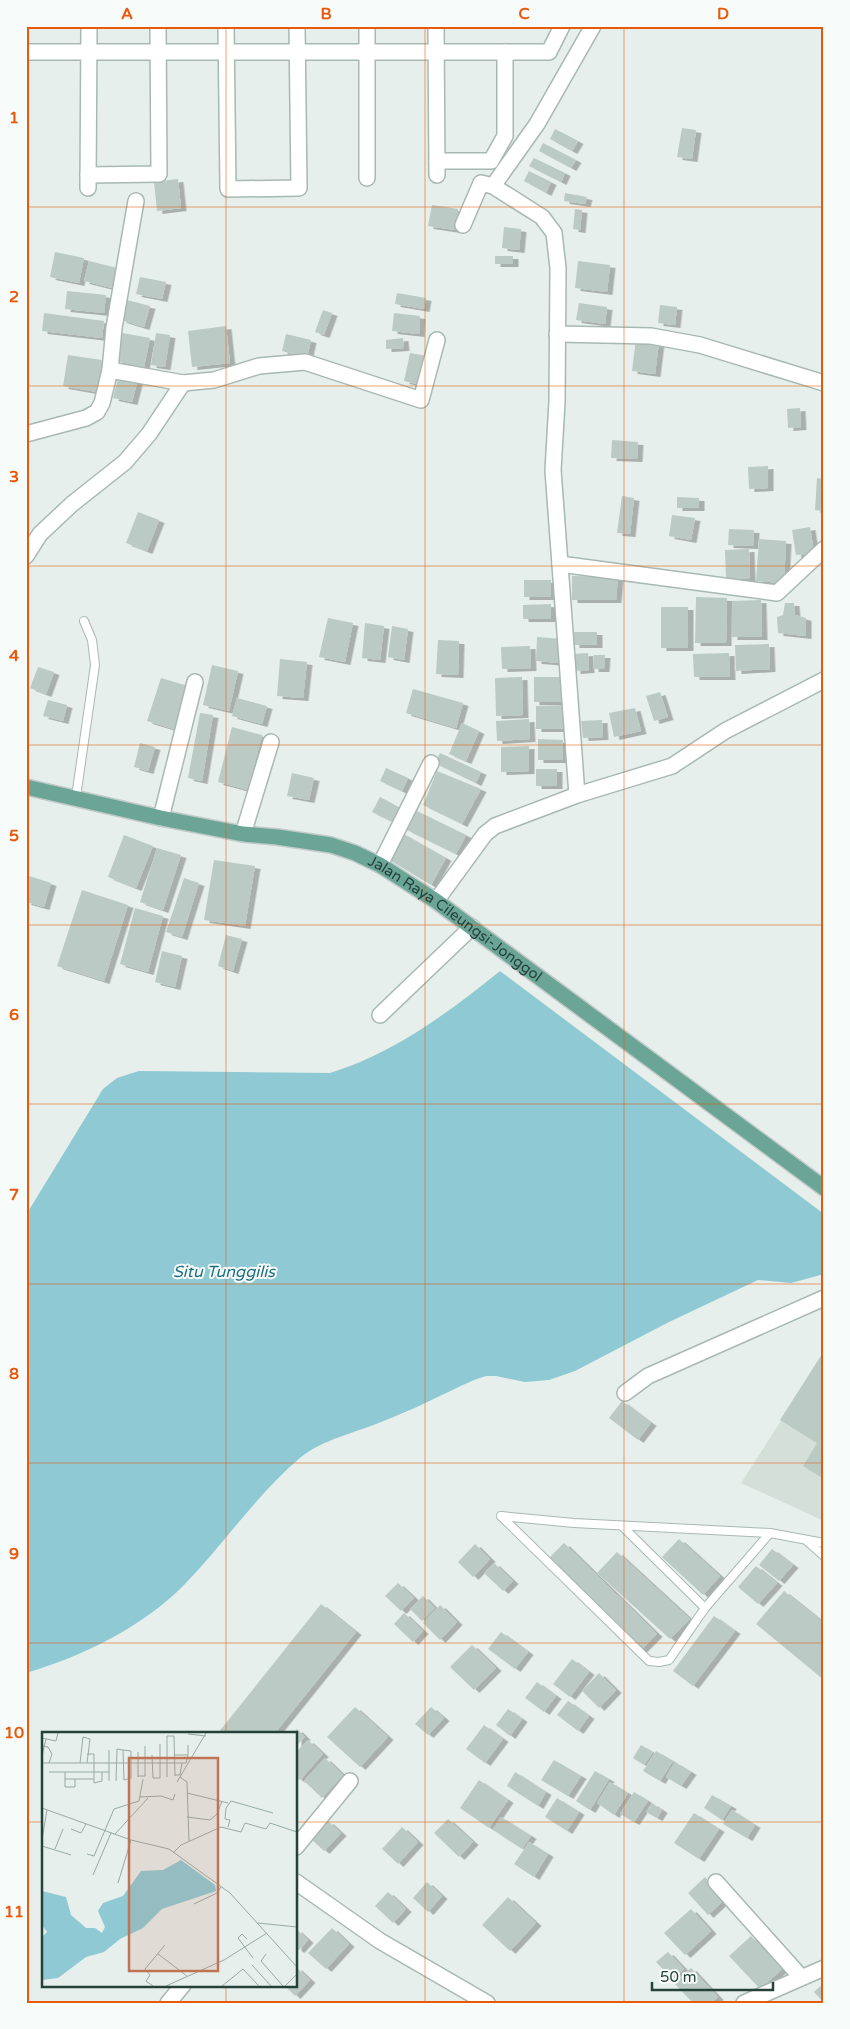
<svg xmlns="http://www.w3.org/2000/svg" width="850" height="2029" viewBox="0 0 850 2029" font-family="'Varela Round',sans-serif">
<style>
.built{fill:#d4dfda}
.water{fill:#8ec9d4}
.building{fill:#bbcac4;filter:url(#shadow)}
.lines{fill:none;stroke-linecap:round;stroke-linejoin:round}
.service-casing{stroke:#a8b8b2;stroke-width:10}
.minor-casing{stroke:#a8b8b2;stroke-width:18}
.primary-casing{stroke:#c2cac8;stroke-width:18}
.service{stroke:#fff;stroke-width:8}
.minor{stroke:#fff;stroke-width:15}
.primary{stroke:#6aa596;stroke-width:15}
.grid{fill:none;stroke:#e8590c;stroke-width:1;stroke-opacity:0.55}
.labels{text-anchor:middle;stroke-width:4;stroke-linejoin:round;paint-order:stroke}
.street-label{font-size:15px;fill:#24423a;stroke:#f7fbf9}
.water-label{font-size:16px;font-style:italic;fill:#1c6f80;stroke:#f7fbf9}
.inset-road{fill:none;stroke:#98aaa4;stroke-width:1}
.view{fill:#c07456;fill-opacity:0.15;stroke:#c07456;stroke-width:2.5}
.inset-edge{fill:none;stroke:#24423a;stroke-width:2.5}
.neatline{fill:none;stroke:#e8590c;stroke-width:2}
.grid-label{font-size:16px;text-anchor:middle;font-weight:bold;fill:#e8590c}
</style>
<defs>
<filter id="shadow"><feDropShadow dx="5.5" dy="3" stdDeviation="0" flood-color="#0004"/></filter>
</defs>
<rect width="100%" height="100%" fill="#e6efeb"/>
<polygon class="built" points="824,1354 824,1521 741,1483"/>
<path class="water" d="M500 971 824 1214V1274L791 1283 758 1280 669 1322 575 1371 549 1380 525 1382 496 1376H486L474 1380C443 1394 413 1410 381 1422 355 1433 324 1439 301 1457 257 1494 224 1544 184 1585 141 1628 83 1656 26 1673V1215L103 1089 117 1078 139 1071 330 1073C393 1054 449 1012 500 971Z"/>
<g class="building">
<polygon points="682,128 696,130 692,159 677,157"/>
<polygon points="555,129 578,141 572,151 550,139"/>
<polygon points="543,143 576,160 571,168 539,151"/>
<polygon points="534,158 565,173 561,182 529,166"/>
<polygon points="529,171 551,182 546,193 524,181"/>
<polygon points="178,179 181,208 157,211 154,182"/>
<polygon points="565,193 587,197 585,204 564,201"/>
<polygon points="432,205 458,209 455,230 428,226"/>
<polygon points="575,209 582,210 580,230 573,229"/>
<polygon points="504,227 521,229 519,250 502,248"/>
<polygon points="55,252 84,258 79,283 50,277"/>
<rect x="495" y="256" width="18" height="8"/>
<polygon points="89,261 121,269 116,289 84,281"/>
<polygon points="578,261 610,265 607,292 575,288"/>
<polygon points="140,277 166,282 162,299 136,294"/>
<polygon points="67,291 106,295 104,313 65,309"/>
<polygon points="397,293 426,298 424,309 395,304"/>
<polygon points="127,300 150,306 144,327 121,320"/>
<polygon points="579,303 607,307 605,324 576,320"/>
<polygon points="660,305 677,307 675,325 658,323"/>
<polygon points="323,310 332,313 324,335 315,332"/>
<polygon points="44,313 104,321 102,338 42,331"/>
<polygon points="394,313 420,316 419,334 392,331"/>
<polygon points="226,326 230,363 192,367 188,331"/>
<polygon points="122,333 150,338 144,367 116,361"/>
<polygon points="156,333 170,335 165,367 151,365"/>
<polygon points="286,334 311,340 307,358 282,351"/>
<polygon points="403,338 404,348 386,349 386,340"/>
<polygon points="636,339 659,342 655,374 632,371"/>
<polygon points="410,353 427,356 421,385 404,381"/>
<polygon points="68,355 102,360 97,392 63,386"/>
<polygon points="119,374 138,379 132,402 113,398"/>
<polygon points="800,408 801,427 788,428 787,409"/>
<polygon points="612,440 638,442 637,459 611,458"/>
<polygon points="768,466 768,488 749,489 748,467"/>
<polygon points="817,478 824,479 824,511 815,510"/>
<polygon points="622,496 634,498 630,534 617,533"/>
<polygon points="677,497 699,498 699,508 677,508"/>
<polygon points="138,512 159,520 147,551 126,543"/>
<polygon points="672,515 695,518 691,540 669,536"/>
<polygon points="810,527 814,553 796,555 792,530"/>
<polygon points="729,529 754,530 753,546 728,545"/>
<polygon points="759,539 786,541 784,583 756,581"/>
<polygon points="749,549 750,578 726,579 725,550"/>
<polygon points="572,576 618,577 616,600 572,600"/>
<rect x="524" y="580" width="27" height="17"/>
<polygon points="696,597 727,598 726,643 695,643"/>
<polygon points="761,600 762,637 732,637 732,601"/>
<polygon points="785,603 794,603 795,615 806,618 806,636 778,633 777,617 783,615"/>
<polygon points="551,604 551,619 523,619 523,605"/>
<rect x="661" y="607" width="27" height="41"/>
<polygon points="328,618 353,623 345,662 319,657"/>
<polygon points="365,623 384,626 380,660 362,658"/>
<polygon points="392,626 408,629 404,660 388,657"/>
<rect x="574" y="632" width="23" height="13"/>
<polygon points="537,637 563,639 562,663 536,661"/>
<polygon points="438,640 459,641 458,675 436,674"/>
<polygon points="769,644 770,669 736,671 735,645"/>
<polygon points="530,646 531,668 502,669 501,647"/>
<polygon points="588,653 589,670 575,671 574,654"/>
<polygon points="729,653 730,677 694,677 693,654"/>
<polygon points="594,655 605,655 604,669 593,669"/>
<polygon points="280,659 307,662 303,698 277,696"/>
<polygon points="212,665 238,671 229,711 203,705"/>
<polygon points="38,667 54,672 46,694 30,688"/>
<polygon points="522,677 523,715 496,716 495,678"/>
<rect x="534" y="677" width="29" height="25"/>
<polygon points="161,678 188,686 174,729 147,721"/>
<polygon points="413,689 463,703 456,728 406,713"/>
<polygon points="660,692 668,717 654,721 646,696"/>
<polygon points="237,698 267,706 262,724 232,716"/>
<polygon points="48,700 67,705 63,721 43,716"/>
<polygon points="565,705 565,729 536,729 536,706"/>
<polygon points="635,708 641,731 614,737 609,713"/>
<polygon points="200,713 213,715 202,781 188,778"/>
<polygon points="529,719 530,739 497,741 496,721"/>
<polygon points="602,720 603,737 583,738 581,721"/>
<polygon points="462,723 479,731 466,761 449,754"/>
<polygon points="232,727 262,735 248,790 218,782"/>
<polygon points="538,739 563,740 562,760 538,760"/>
<polygon points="140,743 155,747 148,771 134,767"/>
<polygon points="529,746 529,771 501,772 501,747"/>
<polygon points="440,753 481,772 476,783 435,763"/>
<polygon points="386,768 408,778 402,791 380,781"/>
<rect x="536" y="769" width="21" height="17"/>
<polygon points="437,771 481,789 462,824 423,805"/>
<polygon points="292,773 314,778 309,800 287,796"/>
<polygon points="380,797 402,809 395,823 372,812"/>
<polygon points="417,811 466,835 456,854 407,830"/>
<polygon points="402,833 446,858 431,885 388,859"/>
<polygon points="124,835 153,846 136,888 108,877"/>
<polygon points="157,848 181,855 163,910 140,902"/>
<polygon points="214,860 255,866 245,926 204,920"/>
<polygon points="26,875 51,883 44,907 26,902"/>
<polygon points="184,878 199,883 182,937 166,932"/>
<polygon points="82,890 128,905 104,981 57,966"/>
<polygon points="135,908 163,916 148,972 120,964"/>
<polygon points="226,935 242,939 233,971 218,966"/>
<polygon points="162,951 182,956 175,987 155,982"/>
<polygon points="824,1351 824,1479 803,1466 817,1443 780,1420"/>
<polygon points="622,1401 651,1423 638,1440 609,1418"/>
<polygon points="679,1539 720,1576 703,1595 662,1557"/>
<polygon points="564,1543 657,1634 640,1651 547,1560"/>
<polygon points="475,1544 490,1559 473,1577 458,1562"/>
<polygon points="772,1549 793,1565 779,1581 759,1565"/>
<polygon points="617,1552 690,1619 670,1639 597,1573"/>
<polygon points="494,1563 513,1581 503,1591 484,1573"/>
<polygon points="756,1566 777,1583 758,1604 738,1587"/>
<polygon points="398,1583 414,1598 401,1611 385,1596"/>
<polygon points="784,1591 824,1623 824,1680 756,1624"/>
<polygon points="423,1596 435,1608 422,1621 410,1609"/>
<polygon points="321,1604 356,1632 275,1733 218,1733"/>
<polygon points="440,1605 457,1622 440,1640 423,1623"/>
<polygon points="404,1613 423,1631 413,1642 394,1624"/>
<polygon points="714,1616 735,1631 693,1686 673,1671"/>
<polygon points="501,1632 528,1652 515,1669 488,1649"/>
<polygon points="472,1645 496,1668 474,1690 450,1667"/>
<polygon points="572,1659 589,1672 570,1697 553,1684"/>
<polygon points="599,1673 616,1690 599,1708 582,1691"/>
<polygon points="537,1682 556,1696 544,1712 525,1698"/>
<polygon points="568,1701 589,1716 578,1731 557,1715"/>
<polygon points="355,1707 388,1737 360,1767 327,1737"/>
<polygon points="431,1707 444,1718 428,1735 415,1724"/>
<polygon points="508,1709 522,1719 510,1736 496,1725"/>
<polygon points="484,1725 503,1739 485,1763 466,1749"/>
<polygon points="297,1729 305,1737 296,1746 296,1733 294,1733"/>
<polygon points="308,1740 323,1754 300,1780 296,1777 296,1752"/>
<polygon points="641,1745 653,1752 644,1765 633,1758"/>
<polygon points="656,1751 673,1761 660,1781 643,1771"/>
<polygon points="325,1758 343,1775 322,1798 304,1781"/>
<polygon points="554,1760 581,1776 568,1796 541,1780"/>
<polygon points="675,1762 691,1772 681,1786 666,1777"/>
<polygon points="595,1771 609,1779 590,1810 576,1801"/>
<polygon points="515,1772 546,1792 538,1806 507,1786"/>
<polygon points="479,1780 508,1800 489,1828 460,1808"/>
<polygon points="610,1782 628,1793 614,1815 597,1803"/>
<polygon points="634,1792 648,1801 634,1822 620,1814"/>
<polygon points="712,1795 731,1806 722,1820 704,1808"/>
<polygon points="557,1798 579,1812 567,1831 545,1817"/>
<polygon points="652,1803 662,1810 657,1818 646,1812"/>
<polygon points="732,1810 755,1825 747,1838 723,1824"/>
<polygon points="694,1813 719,1829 699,1859 674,1843"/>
<polygon points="501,1817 531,1836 522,1849 493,1830"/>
<polygon points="448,1819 473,1842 459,1857 434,1833"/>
<polygon points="328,1821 341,1833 324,1851 311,1839"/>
<polygon points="402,1827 418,1842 398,1864 382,1849"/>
<polygon points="529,1842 548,1854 534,1877 514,1864"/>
<polygon points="705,1877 725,1899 708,1915 688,1893"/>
<polygon points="427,1882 442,1896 428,1912 413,1898"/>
<polygon points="388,1892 406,1909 393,1923 375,1906"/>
<polygon points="508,1897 536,1923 510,1951 482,1925"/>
<polygon points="691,1909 711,1931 685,1955 664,1933"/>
<polygon points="332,1928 349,1944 326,1969 308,1953"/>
<polygon points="296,1929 308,1940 299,1950 296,1948"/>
<polygon points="751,1936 782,1969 760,1989 729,1956"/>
<polygon points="668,1952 684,1969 673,1980 656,1962"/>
<polygon points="296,1967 310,1980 295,1996 284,1985 296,1985"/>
<polygon points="691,1968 718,1997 712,2003 693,2003 674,1983"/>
<polygon points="824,1983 824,2003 814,1992"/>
</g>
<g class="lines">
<defs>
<g id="service">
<polyline points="76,797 95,665 92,640 84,621"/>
<polyline points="501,1516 649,1661 659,1662 669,1660 705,1608 770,1533"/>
<polyline points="501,1516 574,1523 770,1533 824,1543"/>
<polyline points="622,1526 705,1608"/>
<polyline points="807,1541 824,1556"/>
</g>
<g id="minor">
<polyline points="226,26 228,189 299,188 297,26"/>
<polyline points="367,26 367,178"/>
<polyline points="436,26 437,175"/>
<polyline points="26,52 549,52 562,26"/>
<polyline points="437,161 491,161 505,136 505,52"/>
<polyline points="88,175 159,174 158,26"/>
<polyline points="493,186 537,124 593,26"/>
<polyline points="88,188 89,26"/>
<polyline points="463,225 481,183 493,186 542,217 554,233 558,268 557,402 553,470 577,795"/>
<polyline points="557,334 651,336 700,345 824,383"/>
<polyline points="110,370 183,383 214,380 259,366 305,362 421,400 437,340"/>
<polyline points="26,434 86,418 97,412 102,403 110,370 114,328 136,201"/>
<polyline points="26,556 40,534 72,504 125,462 149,434 183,383"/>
<polyline points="560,564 777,593 824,549"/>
<polyline points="161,818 195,682"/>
<polyline points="243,834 271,742"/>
<polyline points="380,865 431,763"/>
<polyline points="436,901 485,834 495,826 577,795 672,766 725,731 824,680"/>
<polyline points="380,1015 472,927"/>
<polyline points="625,1393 648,1376 824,1298"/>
<polyline points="296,1847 350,1781"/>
<polyline points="296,1882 380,1941 487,2003"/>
<polyline points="716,1882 801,1977"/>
<polyline points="168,2003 183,1985"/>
<polyline points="744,2003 824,1968"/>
</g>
<g id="primary">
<path id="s1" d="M26 787 161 818 243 834 277 837 331 845 355 853 380 865 436 901 824 1188"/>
</g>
</defs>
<use href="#service" class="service-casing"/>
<use href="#minor" class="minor-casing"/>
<use href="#primary" class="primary-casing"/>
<use href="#service" class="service"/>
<use href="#minor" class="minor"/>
<use href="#primary" class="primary"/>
</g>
<path class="grid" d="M226 26V1733M425 26V2003M624 26V2003M26 207H824M26 386H824M26 566H824M26 745H824M26 925H824M26 1104H824M26 1284H824M26 1463H824M26 1643H824M26 1822H44M296 1822H824M226 1985V2003"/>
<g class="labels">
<g class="street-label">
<text dy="5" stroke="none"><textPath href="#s1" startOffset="456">Jalan Raya Cileungsi-Jonggol</textPath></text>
</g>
<g class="water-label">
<text x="224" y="1277">Situ Tunggilis</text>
</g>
</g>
<g transform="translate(42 1732)">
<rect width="255" height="255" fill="#e6efeb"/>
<path d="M139 128 173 153 174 159 120 177 101 196 78 207 62 220 44 225 16 246 0 248V205L5 200 0 193V159L24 165 29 183 44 196H53L60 201 63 195 56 179 61 171 81 164 99 139 121 138Z" fill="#8ec9d4"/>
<path class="inset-road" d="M146 2 164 4M0 6 14 9 16 1M0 14 6 15 10 22 7 31M67 18V49M45 22H52V51L60 49V40M110 23 111 46H118V12M132 23H146V13M0 24 4 7M0 31H144L146 23M38 31 41 5 48 7 45 31M7 40H67M23 40V55H33V47M133 43H138L140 31M96 44H103V14M96 45V20M125 45V4H132L133 44M138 45 145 50 147 109M23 47H52M74 49 75 17 81 18 89 19V46L82 48 81 18M135 50 164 1M145 61 186 71M98 65 119 64 131 68 133 62M0 76 89 108 127 117 188 161 255 235M145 85 168 88 175 82 180 69M186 95 188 88 183 87 184 76 189 69 231 81M29 97 39 101 44 92M73 102 106 66M0 107 5 78M0 114 29 123M13 117 21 97M132 120 139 113 179 95 199 100 203 91 224 97 228 91 255 100M45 122 52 124 72 77 97 69 101 47M51 143 69 101M76 151 89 108M152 172 175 161 179 155M216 191 255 195M205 207 200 202 196 206 211 226M116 222 145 244M224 222 219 229 241 254M210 233 229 254M111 254 104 249 108 243 103 237 123 213M124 254 182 228 225 201M180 254 201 237 217 254M243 254 255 242"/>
<path class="view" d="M87 26H176V239H87Z"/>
<rect width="255" height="255" class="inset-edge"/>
</g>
<rect width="850" height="2029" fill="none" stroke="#f7fbf9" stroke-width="55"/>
<path d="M652 1982v8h121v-8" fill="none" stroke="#24423a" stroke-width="2.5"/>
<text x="660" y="1982" font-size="15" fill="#24423a" stroke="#f7fbf9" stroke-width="4" paint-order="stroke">50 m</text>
<rect x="28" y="28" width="794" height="1974" class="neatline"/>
<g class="grid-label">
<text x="127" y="19">A</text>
<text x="326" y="19">B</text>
<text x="524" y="19">C</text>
<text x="723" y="19">D</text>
<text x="14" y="123">1</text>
<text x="14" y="302">2</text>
<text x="14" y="482">3</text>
<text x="14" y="661">4</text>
<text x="14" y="841">5</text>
<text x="14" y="1020">6</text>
<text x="14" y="1200">7</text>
<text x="14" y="1379">8</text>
<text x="14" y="1559">9</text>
<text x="14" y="1738">10</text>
<text x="14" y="1917">11</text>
</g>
</svg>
